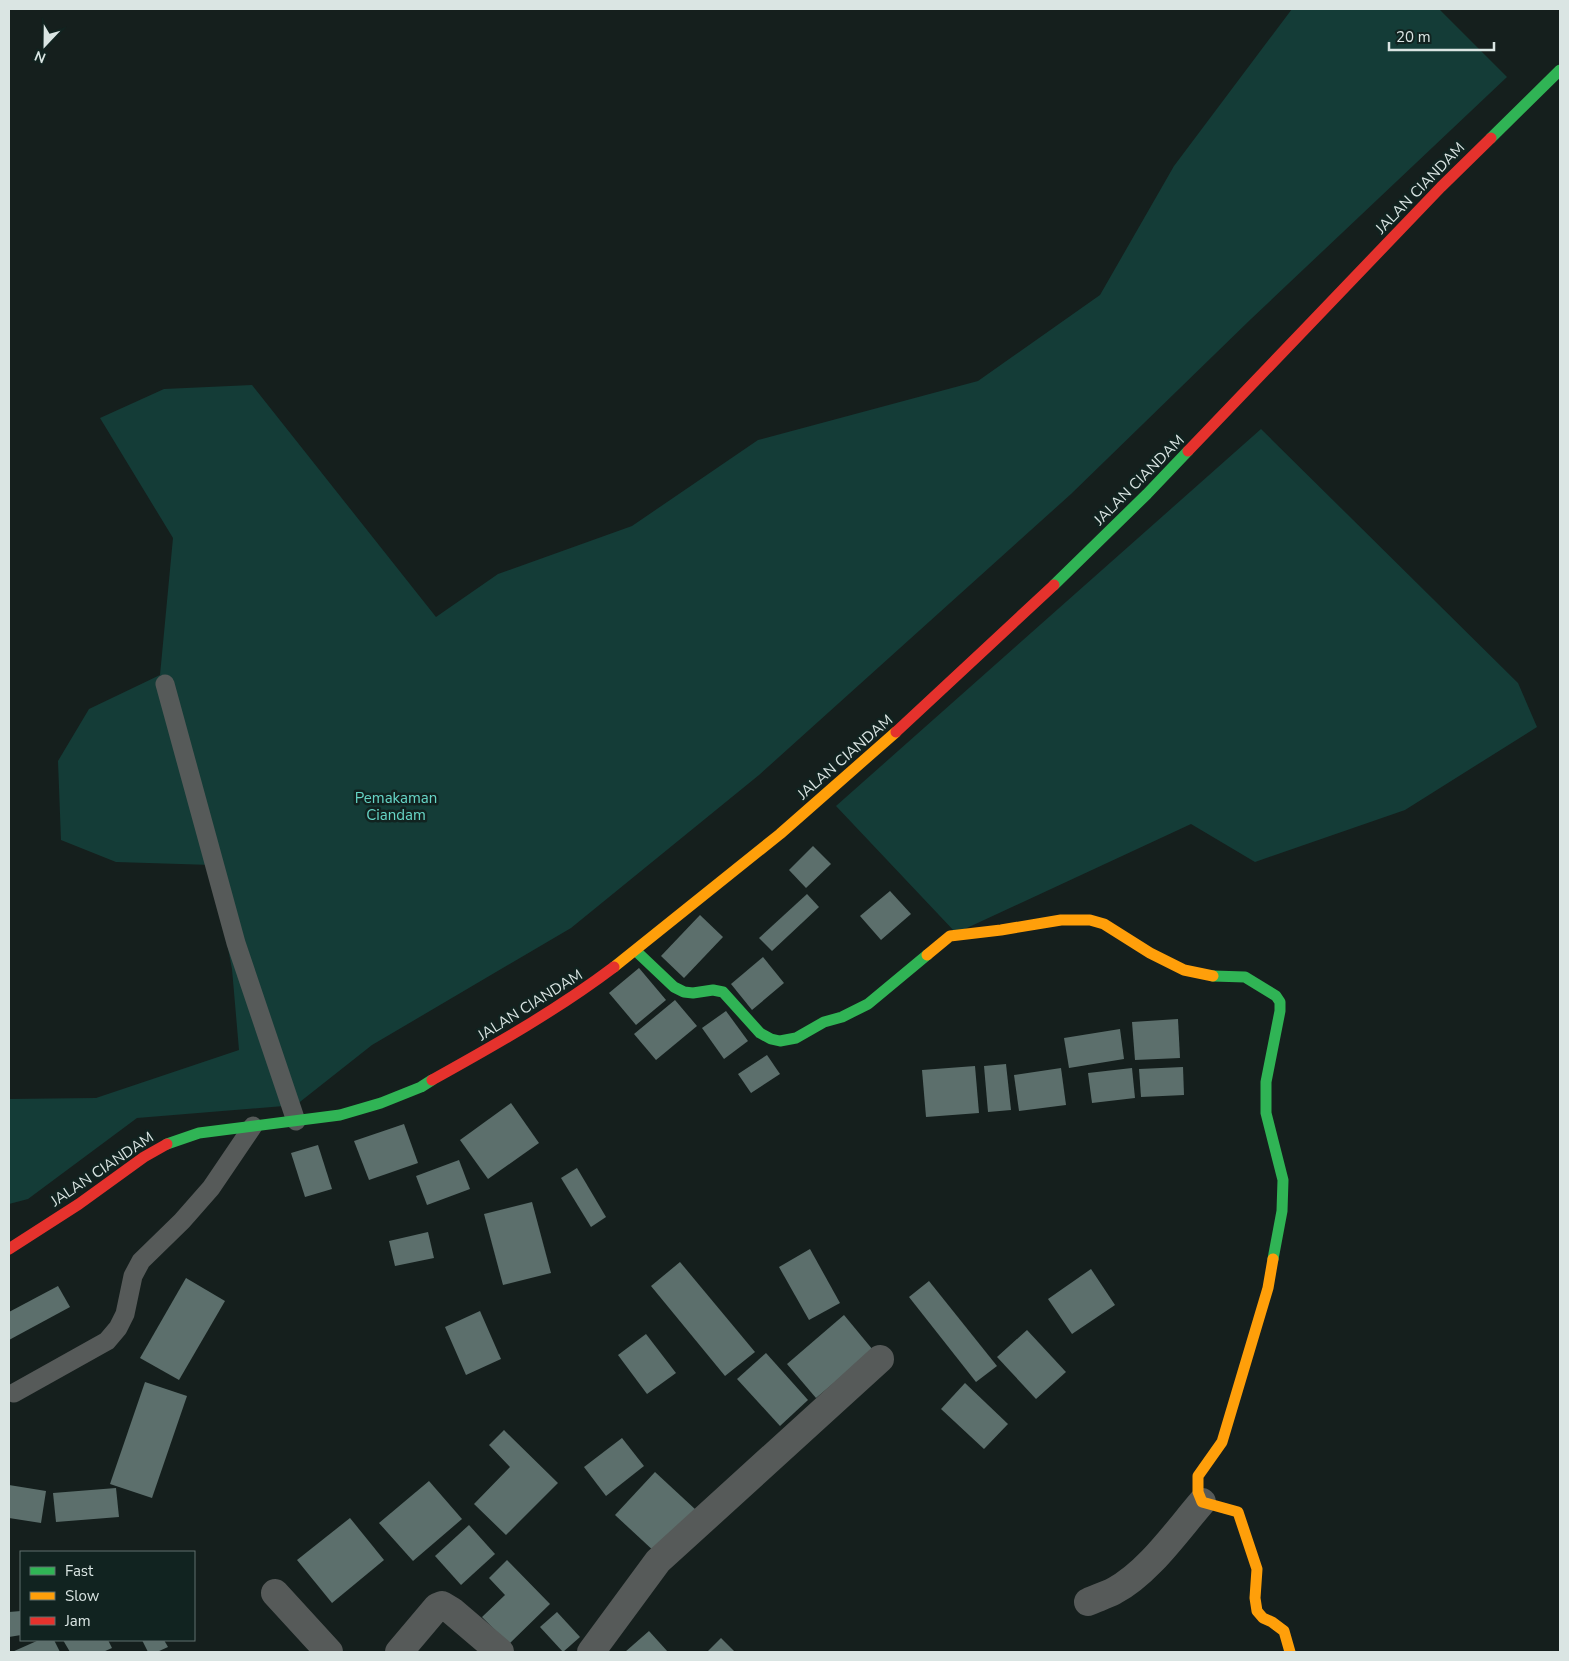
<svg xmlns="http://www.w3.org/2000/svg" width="1569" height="1661" viewBox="0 0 1569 1661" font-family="'Nunito Sans',sans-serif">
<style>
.green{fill:#143c37}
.building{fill:#5c6f6c}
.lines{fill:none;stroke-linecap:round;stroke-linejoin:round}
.lane{stroke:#565a59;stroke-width:19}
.street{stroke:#565a59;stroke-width:28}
.fast{stroke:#30b455;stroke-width:11}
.slow{stroke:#ff9f0a;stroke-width:11}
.jam{stroke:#e5322d;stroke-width:11}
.labels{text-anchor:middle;stroke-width:5;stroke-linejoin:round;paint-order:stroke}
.street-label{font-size:15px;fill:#dae5e3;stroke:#112320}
.park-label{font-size:15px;fill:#66d5c6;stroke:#112320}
</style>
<rect width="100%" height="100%" fill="#151f1d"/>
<g class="green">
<polygon points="1292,9 1439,9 1507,77 1251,319 1071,494 759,775 571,928 372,1045 296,1105 137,1118 28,1199 9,1204 9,1099 96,1098 239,1050 232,969 212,865 116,862 61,840 58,761 89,709 160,675 173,538 100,418 164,389 252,385 436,617 498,574 632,526 758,440 978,381 1100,295 1174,166"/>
<polygon points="1261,429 1518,683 1537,727 1405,810 1255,862 1191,824 956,933 836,806"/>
</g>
<g class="building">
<polygon points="813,846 831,864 806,888 789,870"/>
<polygon points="890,891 911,914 881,940 860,916"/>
<polygon points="807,894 819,907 772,951 759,938"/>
<polygon points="700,915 723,937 684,978 661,956"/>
<polygon points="763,957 784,983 752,1010 731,984"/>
<polygon points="639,968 666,1000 636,1025 609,993"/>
<polygon points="675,1000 697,1026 656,1060 634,1034"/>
<polygon points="726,1011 748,1041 724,1059 702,1028"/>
<polygon points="1178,1019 1180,1058 1135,1060 1132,1022"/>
<polygon points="1120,1029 1124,1059 1069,1068 1064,1038"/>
<polygon points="767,1055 780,1074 751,1093 738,1074"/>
<polygon points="1006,1064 1011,1110 988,1112 984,1066"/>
<polygon points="975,1066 979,1113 926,1117 922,1070"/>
<polygon points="1183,1067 1184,1095 1141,1097 1139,1069"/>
<polygon points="1061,1068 1066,1105 1019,1111 1014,1075"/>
<polygon points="1132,1068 1135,1098 1092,1103 1088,1073"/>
<polygon points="511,1103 539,1143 488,1179 460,1140"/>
<polygon points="404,1124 418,1163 369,1180 354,1141"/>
<polygon points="318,1145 332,1189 305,1197 291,1153"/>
<polygon points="459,1160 470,1189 427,1205 416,1176"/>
<polygon points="577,1168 606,1217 591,1227 561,1178"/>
<polygon points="532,1202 551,1273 503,1285 484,1214"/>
<polygon points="428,1232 434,1258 395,1266 389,1241"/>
<polygon points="810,1249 840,1303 809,1320 779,1267"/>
<polygon points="680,1262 755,1352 725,1376 651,1286"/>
<polygon points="1091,1269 1115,1305 1072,1334 1048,1299"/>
<polygon points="186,1278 225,1301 179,1380 140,1358"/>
<polygon points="929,1281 997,1366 976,1382 909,1297"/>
<polygon points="58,1286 70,1307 9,1340 9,1312"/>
<polygon points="480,1311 501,1359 466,1375 445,1327"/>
<polygon points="844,1315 873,1350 816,1398 787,1364"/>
<polygon points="1027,1330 1066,1372 1036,1399 997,1357"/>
<polygon points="646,1334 676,1373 647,1394 618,1355"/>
<polygon points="766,1353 808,1400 780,1426 737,1379"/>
<polygon points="145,1382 187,1396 152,1498 110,1484"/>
<polygon points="965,1383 1008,1424 984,1449 941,1409"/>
<polygon points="504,1430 558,1483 506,1535 474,1504 510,1467 489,1445"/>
<polygon points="622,1438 644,1466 606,1496 584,1467"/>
<polygon points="655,1472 696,1510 656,1553 615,1515"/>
<polygon points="429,1481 462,1519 413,1561 379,1523"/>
<polygon points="9,1485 46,1491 41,1523 9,1518"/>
<polygon points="116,1488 119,1517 56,1522 53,1493"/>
<polygon points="350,1518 384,1560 332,1603 297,1560"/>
<polygon points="469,1525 495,1554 461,1585 435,1556"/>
<polygon points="507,1560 550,1604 509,1644 482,1617 505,1595 489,1578"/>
<polygon points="21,1611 21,1635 9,1637 9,1612"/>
<polygon points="557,1612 580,1637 563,1652 540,1627"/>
<polygon points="649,1631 668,1652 625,1652"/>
<polygon points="721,1638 735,1652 707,1652"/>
<polygon points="39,1640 54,1640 60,1652 12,1652"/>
<polygon points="63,1640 108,1640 112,1648 103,1652 70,1652"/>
<polygon points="142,1640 164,1640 168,1647 157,1652 148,1652"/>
</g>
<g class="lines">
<g class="lane">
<polyline points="165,684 236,943 296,1121"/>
<polyline points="14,1393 107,1341 118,1328 125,1314 133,1276 141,1261 182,1221 211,1188 253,1126"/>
</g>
<g class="street">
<polyline points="275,1593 329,1652"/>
<path d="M1088 1602C1097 1598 1106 1595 1114 1591 1148 1573 1177 1531 1202 1502"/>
<polyline points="399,1652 437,1607 442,1605 452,1611 500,1652"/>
<polyline points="591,1652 658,1561 880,1359"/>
</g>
<g class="fast">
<polyline points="1491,138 1560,70"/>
<polyline points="1054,585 1147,494 1188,451"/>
<polyline points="636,951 674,987 684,992 693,993 713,990 723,992 760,1033 771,1039 780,1041 796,1038 824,1022 842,1017 868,1004 927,955"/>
<polyline points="1213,976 1245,977 1276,996 1280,1002 1280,1011 1266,1082 1266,1113 1283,1180 1282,1211 1273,1259"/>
<polyline points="167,1144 199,1133 340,1115 381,1103 421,1087 432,1080"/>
</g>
<g class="slow">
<polyline points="927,955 950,936 1001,930 1061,920 1090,920 1104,924 1150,953 1184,970 1213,976"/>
<polyline points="614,967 780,834 896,732"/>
<polyline points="1273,1259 1268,1288 1222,1442 1198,1476 1198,1492 1202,1502 1238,1512 1257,1569 1255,1598 1257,1611 1263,1618 1272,1622 1284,1631 1290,1652"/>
</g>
<g class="jam">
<polyline points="1188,451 1441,187 1491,138"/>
<polyline points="896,732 1054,585"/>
<path d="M432 1080C495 1045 557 1010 614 967"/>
<polyline points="9,1249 79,1204 144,1157 167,1144"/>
</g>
</g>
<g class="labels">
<g class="street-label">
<text transform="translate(1420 188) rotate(-46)" y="5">JALAN CIANDAM</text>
<text transform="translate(1139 480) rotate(-45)" y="5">JALAN CIANDAM</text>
<text transform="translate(845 757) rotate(-41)" y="5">JALAN CIANDAM</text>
<text transform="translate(530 1005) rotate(-32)" y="5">JALAN CIANDAM</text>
<text transform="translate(102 1169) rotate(-34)" y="5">JALAN CIANDAM</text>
</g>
<g class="park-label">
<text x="396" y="803">Pemakaman<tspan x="396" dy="17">Ciandam</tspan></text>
</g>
</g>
<rect width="1569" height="1661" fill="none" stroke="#dae5e3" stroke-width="20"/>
<rect x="20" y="1551" width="175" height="90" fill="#112320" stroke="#61716e"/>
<rect x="30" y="1567" width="25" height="8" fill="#30b455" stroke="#61716e"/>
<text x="65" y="1576" font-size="15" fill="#dae5e3">Fast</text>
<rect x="30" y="1592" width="25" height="8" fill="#ff9f0a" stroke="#61716e"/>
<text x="65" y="1601" font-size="15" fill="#dae5e3">Slow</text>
<rect x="30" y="1617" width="25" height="8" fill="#e5322d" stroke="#61716e"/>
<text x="65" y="1626" font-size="15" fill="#dae5e3">Jam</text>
<g transform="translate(45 45) rotate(202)" stroke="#112320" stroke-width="4" paint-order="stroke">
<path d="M0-4L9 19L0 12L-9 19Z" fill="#dae5e3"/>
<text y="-8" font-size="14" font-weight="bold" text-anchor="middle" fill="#dae5e3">N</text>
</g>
<path d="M1389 42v8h105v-8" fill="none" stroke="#dae5e3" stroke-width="2.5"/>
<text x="1396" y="42" font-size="15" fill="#dae5e3" stroke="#112320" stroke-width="4" paint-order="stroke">20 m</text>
</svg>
